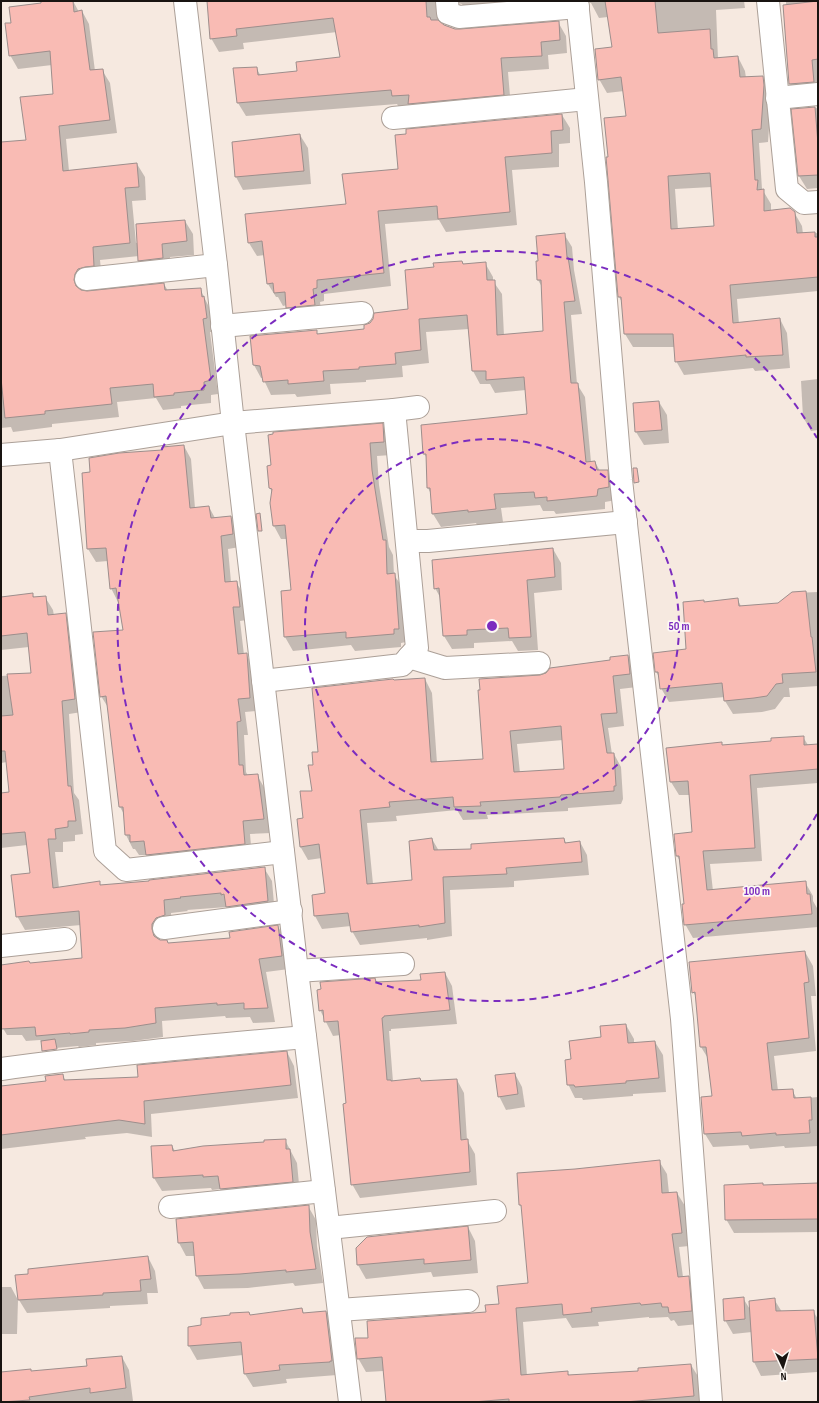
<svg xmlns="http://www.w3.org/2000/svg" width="819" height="1403" viewBox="0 0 819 1403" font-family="'Sofia Sans Condensed',sans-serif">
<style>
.shadow{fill:#0003;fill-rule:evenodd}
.building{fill:#f9bbb4;stroke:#9d8e8c;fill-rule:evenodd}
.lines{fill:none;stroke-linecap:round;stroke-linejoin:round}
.minor-casing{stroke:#aca098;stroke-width:24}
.minor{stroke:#fff;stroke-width:22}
.ring{fill:none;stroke:#7b2cbf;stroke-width:2;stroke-dasharray:7 5}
.centre{fill:#7b2cbf;stroke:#fdf8f4;stroke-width:2}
.ring-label{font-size:12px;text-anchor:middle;font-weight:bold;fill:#7b2cbf;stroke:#fdf8f4;stroke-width:3.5;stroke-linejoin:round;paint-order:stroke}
</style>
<rect width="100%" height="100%" fill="#f6e9e0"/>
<g class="shadow">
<polygon points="59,1 73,1 79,12 82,11 89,24 95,71 102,70 110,83 117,133 66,139 69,171 137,164 145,177 146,200 132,201 136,243 185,221 193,234 194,255 170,257 170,271 147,274 139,261 139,256 100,260 102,279 82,288 81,291 87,292 164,284 168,291 200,289 211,311 214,332 210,332 218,394 211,395 211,403 181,406 181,408 163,410 156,398 117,402 119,417 52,424 52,427 13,432 11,427 1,428 1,143 27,141 54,95 52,65 18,69 10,55 12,24"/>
<path d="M208 1H744L745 8 716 10 718 59 738 57 745 71 746 78 762 77 770 90 771 100 768 142 759 143 762 189 771 204V211L794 212 802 226 803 234 818 233V291L737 299 739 324 780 319 787 333 790 368 755 371 753 368 684 375 676 361 675 347H633L625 334 622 302 619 297 609 158 627 117 624 91 607 93 599 79 613 48 608 17 599 18 591 3 583 2 469 17 462 4 454 2 442 16V25L455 30 558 22 566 36 567 53 548 55 549 69 508 72 511 108 400 109 397 104 246 116 238 103 256 68 261 76 298 72 341 58 337 32 243 43 244 49 219 52 211 38ZM712 187 715 227 678 230 675 189Z"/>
<polygon points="786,1 818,1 818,95 798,97 790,84 784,6 786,6"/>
<polygon points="818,108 818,188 807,189 799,176 793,110"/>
<polygon points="562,115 570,128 570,143 559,144 559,167 512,170 517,225 446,232 439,220 385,224 391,286 324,294 324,301 320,302 322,318 295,321 287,305 283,306 278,297 276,297 268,284 265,255 257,256 249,243 347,205 399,170"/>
<polygon points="300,135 308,148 311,184 243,190 236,177 233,142"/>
<polygon points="564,234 572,247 574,270 582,314 571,315 577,384 585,397 591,462 595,462 600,471 607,471 615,484 616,500 605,502 605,509 556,514 554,511 543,511 540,505 501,508 503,522 477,525 476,523 441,527 433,514 431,494 428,488 427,458 424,454 528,415 526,390 495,393 490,384 480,384 473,371 469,329 426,332 429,363 402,366 403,377 366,380 366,382 330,384 331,394 297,397 295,394 271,395 263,378 261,378 254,365 316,331 318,335 366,330 409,310 435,268 462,262 464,265 485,263 493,277 493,281 502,294 504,336 544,332 542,287 538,280 539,261"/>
<polygon points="818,379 818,430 811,431 803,417 801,381"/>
<polygon points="659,402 667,415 669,443 644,445 636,432"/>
<polygon points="382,425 390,438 391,455 377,456 379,485 389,547 393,555 394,575 403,588 406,642 401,643 401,647 355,651 351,645 293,651 285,637 282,592 292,591 287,539 281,539 274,526 272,493 270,488"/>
<polygon points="184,446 191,459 195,508 209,507 215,518 231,517 238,530 240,547 228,549 231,582 236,582 244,595 247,620 240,621 244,655 246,654 254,668 257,711 245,712 248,735 244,735 246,772 248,776 257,775 265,789 271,833 250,834 252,857 154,868 147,855 139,855 135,849 133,849 126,835 125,816 120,807 109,709 101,696 124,630 118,602 111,588 108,561 96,562 88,549 164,451"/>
<polygon points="553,549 561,563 562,590 534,593 538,650 518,651 512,641 474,643 474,648 452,649 444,636 441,599 435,588"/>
<polygon points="818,592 818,686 789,688 790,697 784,697 775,709 762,712 733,714 725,701 725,697 669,702 661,688 660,678 656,672 687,650 704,603 737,599 741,606 779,604 793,593"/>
<polygon points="32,594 35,598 45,597 53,610 54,616 65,614 73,628 82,712 69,714 74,793 79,800 83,834 75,835 75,841 63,842 63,852 55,852 59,888 99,882 101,886 150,882 264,868 272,881 275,915 235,920 227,907 187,910 188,911 171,913 172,929 160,937 159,941 169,944 231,939 278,926 285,940 289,969 266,972 275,1022 253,1023 250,1017 226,1018 225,1016 162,1021 163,1037 133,1041 96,1043 96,1045 79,1047 78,1046 45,1049 40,1040 26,1041 22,1035 7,1035 1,1025 1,966 83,959 81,925 25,930 17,916 31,874 27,845 1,848 1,794 10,793 7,762 1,763 1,676 32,674 29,647 1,650 1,598"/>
<path d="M628 656 635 670 637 687 620 689 624 726 608 728 612 754H614L621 767 623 799 621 804 568 808V811L487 815 488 819 463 820 457 810 396 816 397 821 367 823 373 884 414 881 432 839 439 851 472 850 564 839 566 843 580 842 587 855 589 875 514 881V887L450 890 452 936 427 940V938L360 945 352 931 351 926 322 929 315 916 326 894 322 858 308 860 300 846 304 819 313 792 314 766 319 753 394 681 425 679 432 693 437 763 484 760 540 676 611 661ZM563 740 565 770 520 773 517 744Z"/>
<polygon points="803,737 808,745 818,745 818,783 757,788 762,861 710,864 713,891 805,882 813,896 813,901 817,908 818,927 693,938 685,924 685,905 681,863 677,856 693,833 690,795 679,795 671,782 667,748 721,743 723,746 772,742"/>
<polygon points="805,952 813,966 816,996 811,996 816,1051 774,1056 778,1091 792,1090 797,1099 818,1097 818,1146 785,1148 784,1146 750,1149 748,1145 713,1147 705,1134 702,1098 714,1097 709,1060 701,1047 697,998 693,992"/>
<polygon points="445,973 452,986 457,1024 391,1029 391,1031 389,1031 393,1082 421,1082 457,1080 464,1093 467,1140 475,1154 477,1185 360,1198 352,1184 341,1035 333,1036 320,1010 375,979 377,983 422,981"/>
<polygon points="626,1025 634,1039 634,1044 655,1042 663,1055 666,1092 633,1094 633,1096 583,1100 582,1098 575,1098 568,1084 572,1060 602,1038"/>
<polygon points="287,1052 294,1066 298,1098 151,1114 152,1137 127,1133 85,1137 86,1139 1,1149 1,1087 47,1082 62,1075 66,1081 139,1078"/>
<polygon points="515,1074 522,1087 525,1107 506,1110 499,1096"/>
<polygon points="285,1140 297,1163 300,1195 228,1202 221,1189 212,1190 211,1188 162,1191 154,1178 152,1147 172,1146 175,1151"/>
<polygon points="659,1161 667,1174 669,1193 677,1193 685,1206 689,1246 679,1247 683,1277 688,1277 696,1290 699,1324 678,1326 674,1320 671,1321 668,1317 649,1318 649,1317 598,1322 599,1326 572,1328 566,1318 523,1322 527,1376 567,1372 570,1376 639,1372 691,1365 699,1378 701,1402 387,1402 384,1371 366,1372 358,1358 369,1339 487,1313 500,1305 529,1284 522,1208 520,1205 575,1170"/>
<polygon points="818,1184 818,1232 734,1233 726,1219"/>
<polygon points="308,1206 316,1220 317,1246 323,1283 295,1286 293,1283 248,1288 204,1289 197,1276 195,1256 186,1256 179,1243 177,1220"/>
<polygon points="468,1227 475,1241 478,1273 433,1277 431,1272 366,1279 358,1265 357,1249"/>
<polygon points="148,1257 155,1271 158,1293 147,1293 148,1304 110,1306 110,1308 27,1313 19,1300 16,1276"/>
<polygon points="1,1287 11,1287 18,1300 17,1334 1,1334"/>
<polygon points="743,1298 751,1311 774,1299 782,1312 813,1311 818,1319 818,1381 817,1372 761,1376 754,1362 752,1332 733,1334 725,1320"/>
<polygon points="302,1309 304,1314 326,1312 333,1325 337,1375 286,1379 287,1383 253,1387 245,1374 243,1355 197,1360 189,1346 189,1328 202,1326 249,1313 250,1316"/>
<polygon points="122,1357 129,1370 133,1401 1,1402 1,1373 31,1372 88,1366"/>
</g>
<g class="building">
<polygon points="41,1 73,1 74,12 82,10 90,70 103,69 110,120 59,126 63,171 137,163 139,187 125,188 130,243 93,247 94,266 85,267 78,269 75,274 74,280 76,286 81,290 87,291 164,283 165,290 201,288 202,297 204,296 207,318 203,319 211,380 204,382 204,390 174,393 174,395 154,397 153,384 110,388 112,404 45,411 45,414 5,418 1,378 1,142 26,140 20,97 53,94 50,51 9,56 5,23 11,23 9,7 41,3"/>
<polygon points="207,1 426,1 427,17 430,17 431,20 438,20 444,25 455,29 460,29 559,21 560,40 541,42 542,56 501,58 504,95 408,104 409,95 392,96 391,90 237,103 233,68 257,67 258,75 297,71 296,62 340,57 333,18 236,29 237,36 210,39"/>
<path d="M605 1H655L658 33 710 29 711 49H713L714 58 738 56 740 77 763 76 764 85 761 129 752 130 755 180H758L757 190 764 189V211L790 208 795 212 797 233 815 232V237H818V277L730 285 733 323 780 318 783 355 746 357V355L675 362 673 334H624L621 297H618L606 157H608L604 118 626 116 621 77 598 80 595 49 612 47ZM710 173 714 226 671 229 668 176Z"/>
<polygon points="818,1 818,59 812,60 814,82 789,84 783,5"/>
<polygon points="815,107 818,144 818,175 798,176 791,109"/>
<polygon points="562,114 563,130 551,131 552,153 505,157 510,212 438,219 437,206 378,211 384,273 317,280 317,288 313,289 315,305 286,308 285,292 274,293 273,283 267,284 262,241 248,243 245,214 346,204 342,174 398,169 395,135 406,134 406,129"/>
<polygon points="300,134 304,171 235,177 232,142"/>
<polygon points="185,220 187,241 162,244 163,258 138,261 136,224"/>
<polygon points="565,233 567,257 568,257 575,301 564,302 571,383 578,383 586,462 595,461 597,470 608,470 609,487 598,489 597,496 547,501 547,497 535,498 534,492 494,494 496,509 468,512 468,510 432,514 430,488 427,488 426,454 423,454 421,425 527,414 524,377 486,380 486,371 472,371 467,315 419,319 421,350 395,353 396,364 359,367 359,369 323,371 324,381 288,384 288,380 263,382 260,366 253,365 250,336 317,330 317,334 364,329 364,325 370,323 373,319 374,313 408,309 405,270 434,267 433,263 462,261 463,264 486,262 487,280 495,280 497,335 543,331 541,280 537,280 536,261 538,261 536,236"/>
<polygon points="659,401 662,430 635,432 633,403"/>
<polygon points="383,423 384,442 370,443 372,470 383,540 386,540 387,574 395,573 399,629 394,629 394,634 346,638 346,632 284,637 281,591 291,590 285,525 273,526 270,503 272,489 269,488 267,466 271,465 268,435 273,434 273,432"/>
<polygon points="184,445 190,508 209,506 211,518 231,516 233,534 221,536 225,582 237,581 240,607 233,607 238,654 247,653 250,698 238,699 241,721 237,722 239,765 243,765 244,775 258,774 264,819 243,821 245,844 146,855 144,841 130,842 130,835 125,835 123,807 119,807 106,696 100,697 93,632 123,630 116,588 110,589 106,548 87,549 82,473 90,472 89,458 119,453 162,450 162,447"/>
<polygon points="633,468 637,468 639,482 634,483"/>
<polygon points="260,513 262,531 258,531 256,514"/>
<polygon points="553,548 555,577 527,580 531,637 509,638 508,628 467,630 467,635 443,636 439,588 434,589 432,560"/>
<polygon points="806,591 811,637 812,637 816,672 782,674 783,683 776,684 767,696 754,698 724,701 722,683 660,689 658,672 655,672 653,653 686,649 683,602 704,600 704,602 738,598 739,606 778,603 792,592"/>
<polygon points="33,593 33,597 46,596 48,615 66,613 75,699 62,701 68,786 71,786 76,821 68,821 68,827 55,829 56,839 48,839 53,888 100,881 100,885 149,881 149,880 265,867 268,901 226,907 224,894 221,895 221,893 180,897 181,898 164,900 165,915 156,918 152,924 152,929 154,936 160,940 167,940 168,943 230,938 229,932 278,925 282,956 259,959 268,1008 244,1009 244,1003 217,1005 217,1003 155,1008 156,1023 125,1028 89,1030 89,1032 70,1034 70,1033 36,1036 35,1027 1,1029 1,965 29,961 30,963 82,958 79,911 16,917 11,875 30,873 25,832 1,834 1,793 9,792 5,751 1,751 1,716 13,715 7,674 31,673 27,633 1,636 1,597"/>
<path d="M628 655 630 674 613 676 617 713 601 714 607 753H614L616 786H614V791L561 795 560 797 480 802 481 806 454 807 453 797 389 802 390 807 360 810 367 884 412 880 409 841 432 838 434 850 471 849V844L564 838 565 843 580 841 582 862 506 868 507 874 443 877 445 923 419 927V925L351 932 348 913 314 916 312 895 325 893 319 844 300 847 297 819 303 818 300 791H312L308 765H313L312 752H318L312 688 393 679 394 680 425 678 431 762 483 759 478 690H480L479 679 540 675 546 673 550 668 610 660V657ZM561 726 564 769 514 772 510 731Z"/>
<polygon points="804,736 804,745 818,744 818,769 750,775 755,848 703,851 707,890 806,881 807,894 810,894 812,914 684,925 682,904 684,904 679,856 676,856 674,834 692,832 688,781 670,782 666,748 722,742 722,745 771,741 771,738"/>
<polygon points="805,951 809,982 804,983 809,1038 767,1043 772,1090 793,1089 794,1098 811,1097 812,1120 809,1120 810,1133 776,1135 776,1133 742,1136 741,1132 704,1134 701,1097 712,1096 706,1047 700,1047 695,992 692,993 689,962"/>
<polygon points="445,972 450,1010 384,1016 384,1017 382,1018 387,1080 391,1080 391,1081 420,1078 421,1081 457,1079 461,1140 468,1139 470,1172 351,1185 343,1104 346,1103 338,1021 324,1022 323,1010 319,1011 317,990 321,989 320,982 375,978 376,982 421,980 420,974"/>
<polygon points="626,1024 628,1043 655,1041 659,1078 626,1081 626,1083 575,1087 574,1085 567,1085 565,1060 571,1059 569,1041 601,1037 600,1026"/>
<polygon points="55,1039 57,1049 42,1051 41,1041"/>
<polygon points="287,1051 291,1085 144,1101 145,1124 119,1120 1,1135 1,1086 46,1081 45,1076 63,1074 64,1080 138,1077 137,1065"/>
<polygon points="515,1073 518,1094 498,1097 495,1075"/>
<polygon points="286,1139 286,1149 290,1149 293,1182 220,1189 218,1176 203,1177 203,1175 153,1178 151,1146 172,1145 173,1151 203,1146 264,1142 264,1140"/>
<polygon points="660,1160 662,1193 677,1192 682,1233 672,1234 678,1277 689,1276 692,1311 669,1313 668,1307 662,1307 661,1303 641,1305 640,1303 591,1308 592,1312 563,1315 562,1304 516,1308 521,1375 568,1371 568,1375 638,1371 638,1368 691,1364 694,1396 625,1402 509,1402 509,1399 473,1402 386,1402 382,1357 357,1359 355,1338 368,1338 367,1321 486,1312 485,1305 499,1304 497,1286 528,1283 521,1205 519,1205 517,1173 575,1169"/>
<polygon points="763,1183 763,1185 818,1183 818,1219 725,1220 724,1185"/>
<polygon points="309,1205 310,1232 316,1269 286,1272 286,1270 240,1274 196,1276 193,1242 178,1243 176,1219"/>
<polygon points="468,1226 471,1260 424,1264 424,1259 357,1265 356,1248 367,1237"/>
<polygon points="148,1256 151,1279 140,1280 141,1291 103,1293 103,1295 18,1300 15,1275 28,1274 28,1269"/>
<polygon points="744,1297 745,1319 724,1321 723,1299"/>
<polygon points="775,1298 776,1311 814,1310 818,1359 753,1362 749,1301"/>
<polygon points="302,1308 303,1313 326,1311 332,1361 330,1361 330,1362 279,1365 280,1370 244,1374 241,1342 188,1346 188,1327 201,1325 201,1318 230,1315 230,1313 249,1312 250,1315"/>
<polygon points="122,1356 126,1388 90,1393 90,1388 29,1397 30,1400 1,1402 1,1372 31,1369 31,1371 87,1366 86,1359"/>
</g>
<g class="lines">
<defs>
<g id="minor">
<polyline points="185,1 216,265 233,423 297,971 350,1402"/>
<polyline points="447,1 448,13 459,17 578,7"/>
<polyline points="577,1 596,182 621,480 682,1019 711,1402"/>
<polyline points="768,1 787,189 804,203 818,202"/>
<polyline points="777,98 818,94"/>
<polyline points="393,118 587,99"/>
<polyline points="86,279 216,265"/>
<polyline points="222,326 362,313"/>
<polyline points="394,410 418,407"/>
<polyline points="60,450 105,851 126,870 283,852"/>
<polyline points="1,455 60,450 233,423 394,410 417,648 402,665 263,681"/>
<polyline points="407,541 428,541 626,522"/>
<polyline points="409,657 445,668 539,663"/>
<polyline points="164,928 291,911"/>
<polyline points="1,946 65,939"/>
<polyline points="297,971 403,964"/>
<path d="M1 1069C102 1055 204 1046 305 1037"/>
<polyline points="170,1207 324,1191"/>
<polyline points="329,1228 495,1211"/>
<polyline points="339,1310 468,1301"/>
</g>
</defs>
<use href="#minor" class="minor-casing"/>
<use href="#minor" class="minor"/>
</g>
<g class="ring">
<circle cx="492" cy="626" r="187"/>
<path d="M817 814A375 375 0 1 1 817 438"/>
</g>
<circle cx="492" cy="626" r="6" class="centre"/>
<g class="ring-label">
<text x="679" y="630">50 m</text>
<text x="757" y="895">100 m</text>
</g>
<rect width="819" height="1403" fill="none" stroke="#191411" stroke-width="4"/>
<g transform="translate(783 1367) rotate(176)" stroke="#fdf8f4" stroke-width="3" paint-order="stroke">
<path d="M0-3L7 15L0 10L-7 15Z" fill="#191411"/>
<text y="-6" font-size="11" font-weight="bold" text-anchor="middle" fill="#191411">N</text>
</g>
</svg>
